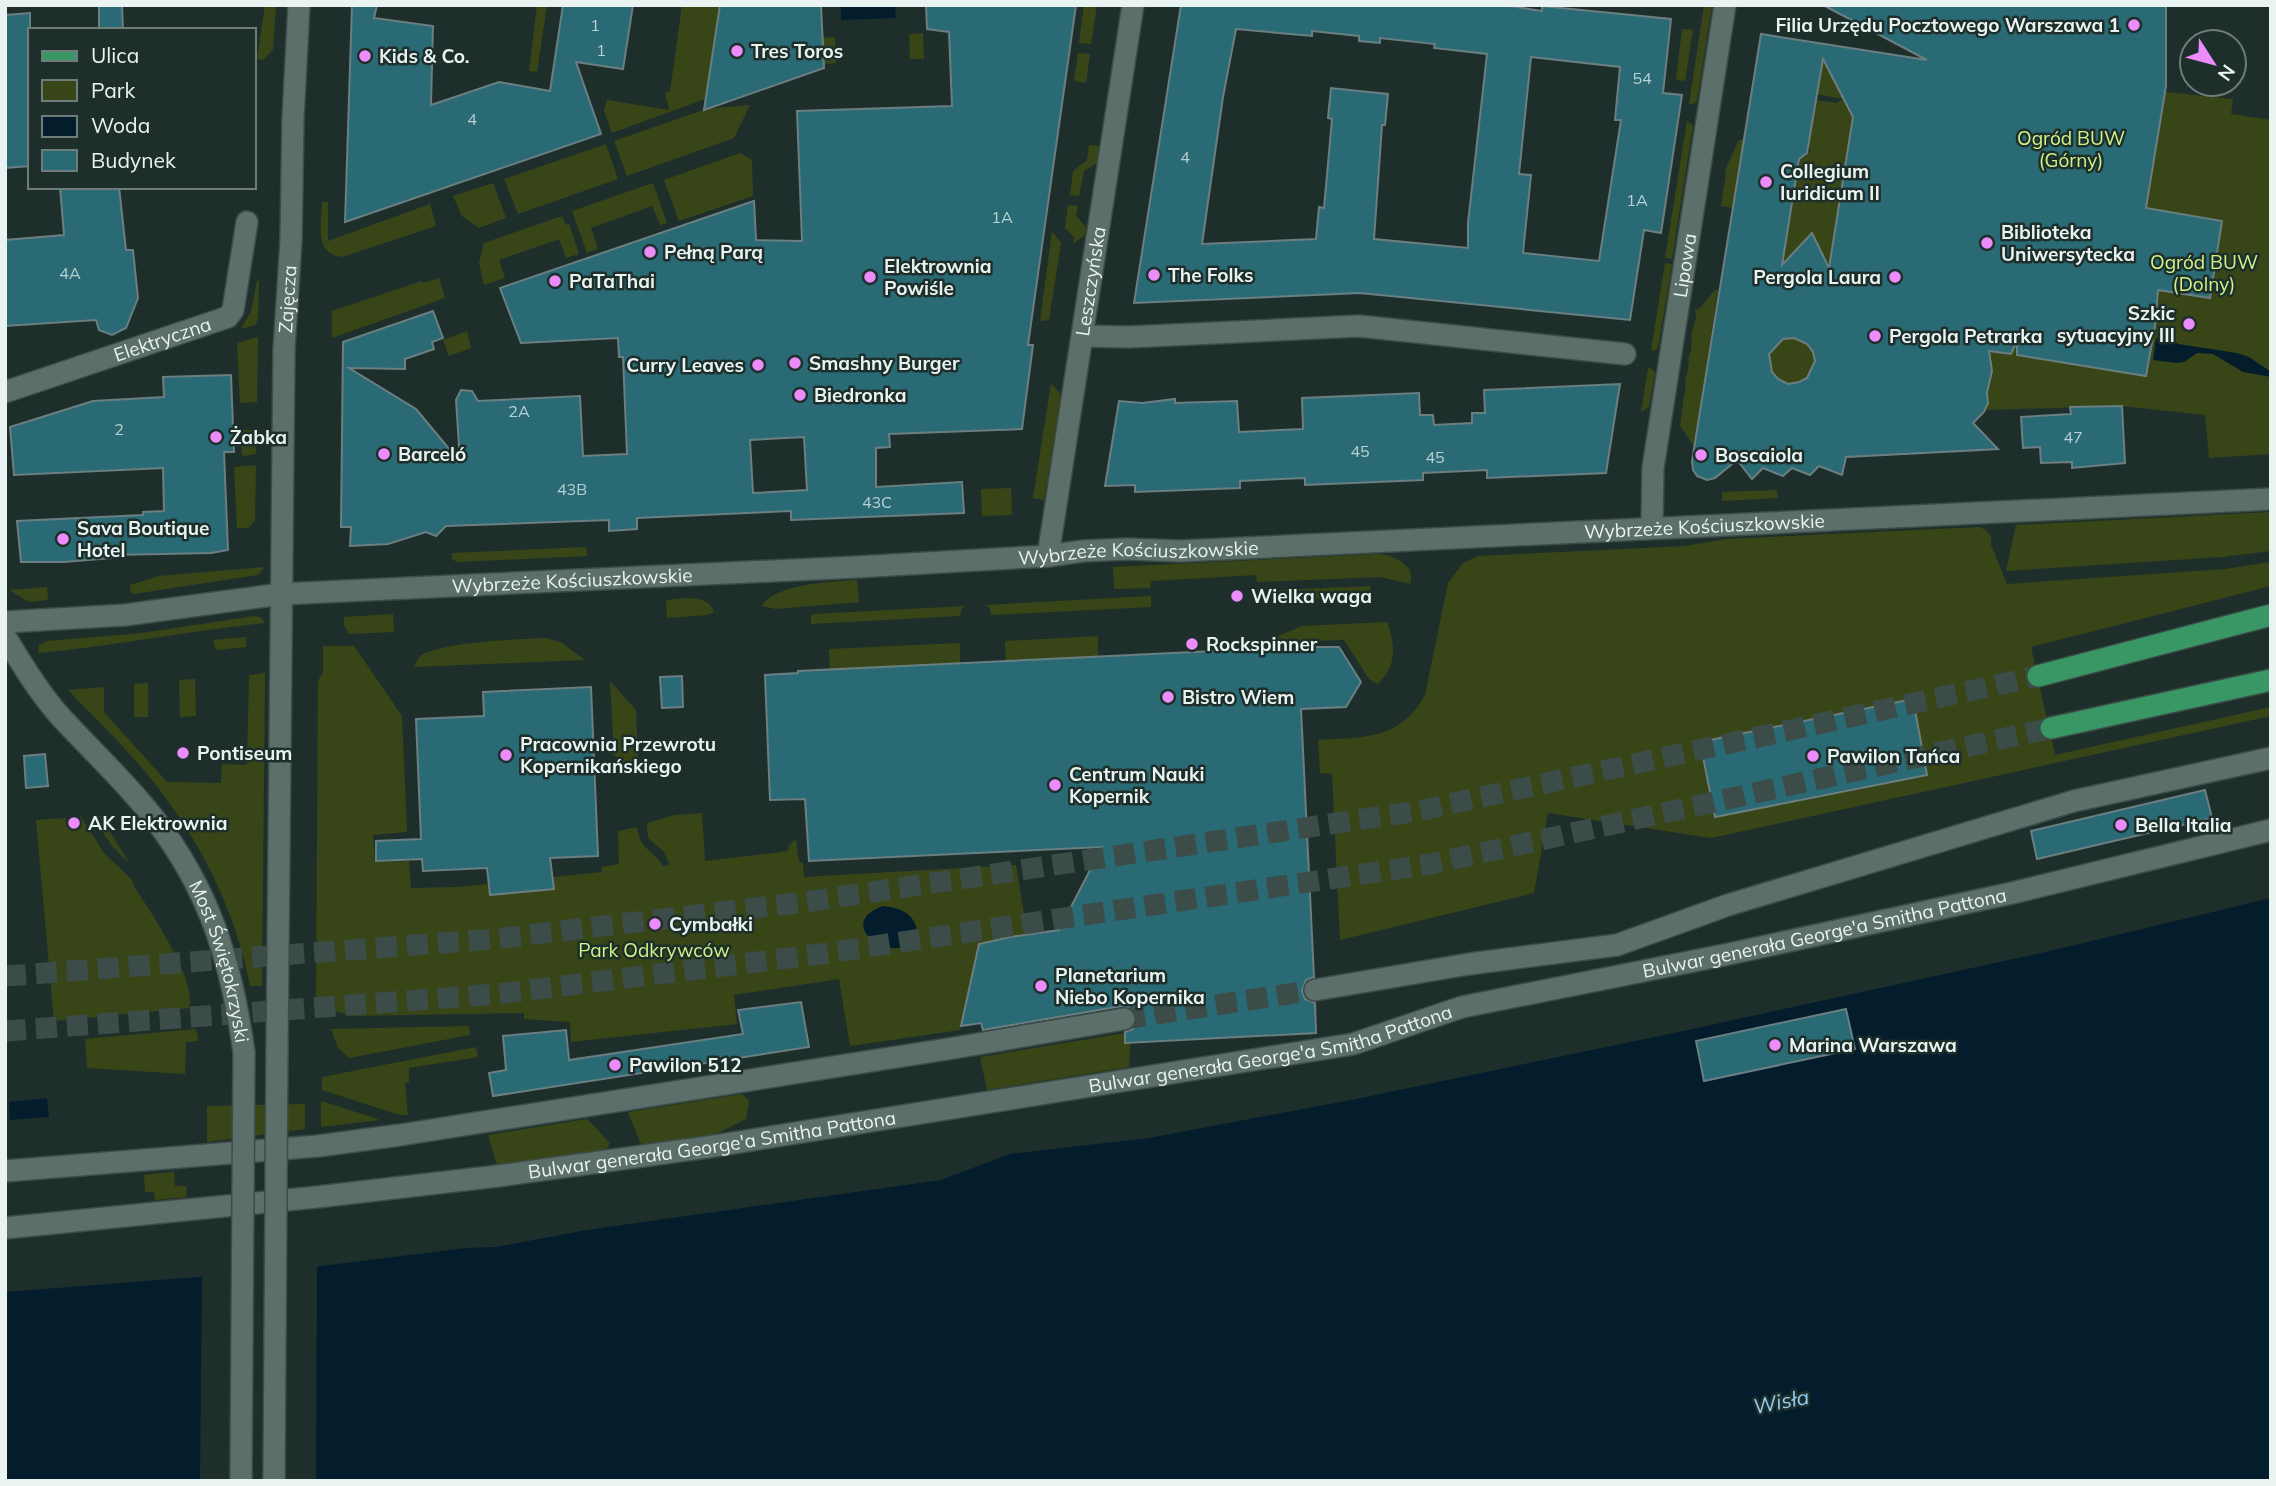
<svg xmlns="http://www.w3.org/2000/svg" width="2276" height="1486" viewBox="0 0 2276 1486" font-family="Mulish,sans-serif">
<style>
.green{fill:#384617;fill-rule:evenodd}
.water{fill:#031d2c}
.pier{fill:#1e2f2b}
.building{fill:#2a6a74;stroke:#6b7e81;stroke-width:2;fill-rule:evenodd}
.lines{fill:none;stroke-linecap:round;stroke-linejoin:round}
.minor-tunnel{stroke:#3c4c49;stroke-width:21;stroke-dasharray:21 10;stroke-linecap:butt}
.major-tunnel{stroke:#3c4c49;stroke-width:21;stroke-dasharray:21 10;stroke-linecap:butt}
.minor-casing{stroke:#3d4c49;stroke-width:24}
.major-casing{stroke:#3d4c49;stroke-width:24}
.minor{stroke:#5d6f6b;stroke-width:21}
.major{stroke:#389764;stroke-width:21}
.minor-bridge-casing{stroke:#3d4c49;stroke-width:24;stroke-linecap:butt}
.minor-bridge{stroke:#5d6f6b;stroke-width:21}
.poi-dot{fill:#ec8cfb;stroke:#1e2f2b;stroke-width:2.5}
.labels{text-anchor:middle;stroke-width:5;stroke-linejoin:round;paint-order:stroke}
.number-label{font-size:16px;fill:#b9d1d2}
.poi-label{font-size:19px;font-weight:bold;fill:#e9f3f1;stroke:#1e2f2b;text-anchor:start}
.park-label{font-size:19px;fill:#d0f387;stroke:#1e2f2b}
.street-label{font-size:19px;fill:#e9f3f1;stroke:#1e2f2b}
.water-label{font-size:21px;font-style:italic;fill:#8eccf4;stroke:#1e2f2b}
</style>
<rect width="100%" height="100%" fill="#1e2f2b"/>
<g class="green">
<polygon points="265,5 276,5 273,50 263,60 257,59"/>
<polygon points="537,5 547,5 537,72 529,71"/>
<polygon points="682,5 720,5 705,99 612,133 604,111 607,100 669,110 665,92 670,92"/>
<polygon points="1084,5 1097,5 1091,44 1079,43"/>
<polygon points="1704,5 1712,5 1697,101 1693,104 1689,104"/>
<polygon points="1682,29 1693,30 1685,81 1676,80"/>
<polygon points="923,33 924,59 910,59 909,34"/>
<polygon points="835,37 836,63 824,64 822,38"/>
<path d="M1782 37 1931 61 2128 317 2165 92 2233 99 2231 114 2271 120V454L2209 458 2205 415 2122 406 1985 410V407L1721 442 1750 231 1729 227 1732 208 1721 206 1726 173 1724 172 1739 140H1743L1748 113 1769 116ZM1807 92 1843 99 1837 103 1815 100 1808 146 1811 150 1803 156ZM1771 337H1812L1818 377 1802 391 1765 378Z"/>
<polygon points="1078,53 1090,54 1086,83 1074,81"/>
<polygon points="750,105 734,138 627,176 614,141 706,109"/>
<polygon points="1687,121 1693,125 1672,259 1665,258"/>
<polygon points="606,144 618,179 518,214 504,179"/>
<polygon points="1089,145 1099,146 1097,163 1084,171 1079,196 1070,195 1073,171 1087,160"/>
<polygon points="740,153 752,160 753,196 679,221 664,180"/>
<polygon points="493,183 506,218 479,228 462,216 453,196"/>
<polygon points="653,183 667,223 660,225 652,206 591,228 598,249 587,253 572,211"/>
<path d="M322 202H328V241L430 204 436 226 342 257C313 253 322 224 322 202Z"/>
<polygon points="1068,205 1078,206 1076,216 1086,227 1085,235 1073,244 1074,237 1065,228"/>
<polygon points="562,216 566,225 569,224 579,254 566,258 559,239 499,260 505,278 484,285 479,263 484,243"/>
<polygon points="1052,231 1061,243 1049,320 1040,321"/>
<polygon points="1665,263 1672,264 1658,348 1654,351 1651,350"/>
<polygon points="439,278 445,298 332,338 332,311 422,281 423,283"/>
<polygon points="257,281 259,281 258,319 255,325 241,329 251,311"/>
<path d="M1715 290H1718L1694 446 1680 426 1686 382 1685 377 1687 375 1689 361 1688 358C1693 351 1691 340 1692 331 1694 324 1698 318 1695 310L1701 307Z"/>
<polygon points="467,331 471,348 449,356 443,340"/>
<polygon points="258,337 257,402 240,403 237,343"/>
<circle cx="1792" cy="361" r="23"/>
<polygon points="1648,368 1652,369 1655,372 1649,407 1641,412"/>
<polygon points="1051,383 1061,395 1044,500 1033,498"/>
<polygon points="241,430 257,430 256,454 242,456"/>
<polygon points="256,465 255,521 248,528 237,528 234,467"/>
<polygon points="1011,488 1012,515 982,516 981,489"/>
<polygon points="1777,490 1778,498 1722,501 1722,492"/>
<polygon points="2271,512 2271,551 2222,557 2006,571 2016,525"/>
<path d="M1979 527 1986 530 1991 536V545L2007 584 2225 569 2271 562V586L2031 647 2055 755 2271 707V716L1711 838 1548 813 1534 893 1340 940 1332 774 1320 773 1318 740C1364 737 1399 741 1425 695L1448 583 1463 563 1478 556 1686 546 1726 539Z"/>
<polygon points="586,547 587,556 457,562 452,559 452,553"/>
<path d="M1378 554C1393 555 1417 565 1410 584L1380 577 1257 582 1256 575 1151 581 1150 588 1114 589 1113 567Z"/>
<polygon points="265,567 258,575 134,594 130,591 130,585 159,576"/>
<path d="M857 580 859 602 776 609 762 606C776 583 831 582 857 580Z"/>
<polygon points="1370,586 1371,596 1257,601 1256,591"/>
<polygon points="47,587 48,600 29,602 9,590"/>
<polygon points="1151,596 1151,607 991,615 990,608 986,605"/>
<path d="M685 598C697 599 709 598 714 612L707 615 667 618 666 600Z"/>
<polygon points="965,606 961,610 960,616 811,624 811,616 815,614"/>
<polygon points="393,614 394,632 349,634 344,625 344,617"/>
<path d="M254 616 261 617 265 623C189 631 114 646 38 653L39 645 47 641 142 633Z"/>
<path d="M1387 622C1395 644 1398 667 1377 684L1369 679 1344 640 1275 642 1274 638 1302 626Z"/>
<polygon points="1098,636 1098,656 1006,661 1005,641"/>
<polygon points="246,637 246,647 216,650 213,640"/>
<path d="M546 638 562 643 585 660 413 667C414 666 419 658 419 657 436 642 522 639 546 638Z"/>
<polygon points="960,643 960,663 830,669 829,649"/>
<path d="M323 646H354L402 716 407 832 373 835 375 862 409 861 411 888 457 887 602 872V867L619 864 618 831 637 827C640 850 652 849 663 866L670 865 664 852 648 838 647 823 674 815 702 813 705 861 788 851 789 845 796 839 799 862 803 863 804 877 1016 865 1028 939 977 952 960 1030 850 1046 839 979 734 995 737 1024 571 1042 570 1022 524 1019V1013L351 1016 316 1005 318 681 323 672Z"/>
<path d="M265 673 262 986H250C235 906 195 830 142 768 119 741 93 716 68 690L104 687V712L167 782 221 783 222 764 247 765 249 675Z"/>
<polygon points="195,679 196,716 180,717 179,680"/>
<polygon points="610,681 636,710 638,758 637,762 630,766 623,763 614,755"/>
<polygon points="148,683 148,717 134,717 134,684"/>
<polygon points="91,816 100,816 130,864 113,847"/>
<path d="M77 817H81L104 853 132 880 133 885C149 909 198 981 189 1008L54 1021 36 820 65 818 67 826 77 825Z"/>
<polygon points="469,1026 470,1035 349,1058 338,1048 331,1029"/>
<polygon points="196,1029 198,1041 186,1042 185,1074 87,1068 85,1039"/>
<polygon points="1131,1032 1129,1067 987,1090 980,1057"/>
<polygon points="476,1047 478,1057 409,1068 409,1082 405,1083 408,1115 400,1115 322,1090 322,1077"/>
<polygon points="742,1094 749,1101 746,1119 712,1136 641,1144 628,1112"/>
<polygon points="321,1101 375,1118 379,1120 321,1127"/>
<polygon points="305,1104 305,1129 207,1142 207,1106"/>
<polygon points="587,1119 610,1143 606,1150 497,1165 488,1135"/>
<polygon points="174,1172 175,1186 186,1186 187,1197 155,1200 154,1192 145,1192 144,1175"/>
</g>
<g class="water">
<polygon points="841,5 895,5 896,18 841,20"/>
<polygon points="2156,338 2174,341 2178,344 2237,353 2249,357 2271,372 2271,377 2243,372 2213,354 2197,353 2184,362 2176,363 2153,360"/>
<polygon points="2271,898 2271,1481 5,1481 5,1292 289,1270 466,1248 496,1247 587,1230 941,1180 1010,1154 1149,1138 1351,1100 1674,1033 2046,952"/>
<path d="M883 906C902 908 915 914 918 934 898 972 830 924 883 906Z"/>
<polygon points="47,1098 49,1117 10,1120 9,1102"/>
</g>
<polygon class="pier" points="317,1263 316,1481 200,1481 202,1273"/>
<g class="building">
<polygon points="99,5 122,5 123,30 99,30"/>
<polygon points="352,5 377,5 374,18 433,26 431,105 499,82 550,91 563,5 633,5 623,69 576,62 601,134 345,222"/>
<polygon points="720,5 821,5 824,68 704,110"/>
<path d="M926 5H1076L1028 345H1033L1022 429 889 434 890 447 876 448V487L962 482 964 513 791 520V511L637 518V529L609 531V520L446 526 436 536 426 532 388 544 350 546 351 527H341L343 342 433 311 443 338 432 342 434 349 405 359V369L349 368 416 409 460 462 456 400 461 390 472 391 478 401 580 396 583 456 627 454 623 357H619L618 338 521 343 500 288 754 201 756 240 802 241 797 111 952 106 949 32 927 29ZM804 437 807 490 753 493 750 440Z"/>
<path d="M1181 5H1504L1542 11V6L1671 19 1663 93 1682 95 1661 233 1644 230 1630 320 1360 293 1134 303ZM1236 29 1312 36V31L1359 36V41L1380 43V38L1435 44 1434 48 1487 54 1468 223V248L1374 239 1382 125H1385L1388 94 1331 88 1328 118 1332 119 1324 208 1319 207 1316 239 1202 244 1223 97ZM1531 57 1620 67 1615 120H1621L1599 261 1523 253 1531 175 1519 174Z"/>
<path d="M1823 5H2166V86L2146 208 2222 221 2210 298 2158 290 2155 326 2146 376 2017 355V341L2011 354 1989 351 1992 371 1987 393 1988 403 1984 412 1973 423 1998 449 1846 457 1842 475 1819 466 1810 475 1792 468 1783 476 1763 468 1752 479 1737 460 1715 478 1707 480 1697 476 1693 470 1692 461 1761 34 1927 60ZM1823 59 1853 117 1829 268 1812 233 1782 265 1799 159 1807 153ZM1794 338 1807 344 1813 352 1815 361 1807 378 1799 382 1788 384 1778 379 1772 372 1769 354 1783 339Z"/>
<polygon points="30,13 30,166 5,168 5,15"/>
<polygon points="60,187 119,187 126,250 133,250 138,298 126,328 112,335 99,330 96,320 5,326 5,240 64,235"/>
<polygon points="231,375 234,452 224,452 228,550 211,553 111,555 111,558 64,562 21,562 17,521 143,515 143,512 164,511 163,468 14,475 10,427 93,401 164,397 163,377"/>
<polygon points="1620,384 1606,473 1487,478 1487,470 1423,473 1423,480 1305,485 1305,478 1240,481 1240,488 1135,492 1135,485 1105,486 1119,401 1142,403 1175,399 1175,403 1237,401 1239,432 1303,429 1302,398 1419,393 1420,415 1433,415 1434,425 1472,423 1472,413 1485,413 1484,390"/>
<polygon points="2122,406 2125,463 2072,468 2072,462 2041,463 2040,447 2023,448 2021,417 2071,414 2070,407"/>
<polygon points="1299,647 1339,647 1361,682 1346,707 1301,709 1314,977 1306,980 1302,991 1305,999 1315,1003 1316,1033 1125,1043 1125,1032 1133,1029 1137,1017 1134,1010 1122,1006 983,1030 981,1023 961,1026 979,944 1010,937 1059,930 1102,847 809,861 805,799 770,800 765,675 798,673 798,671"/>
<polygon points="682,676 683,707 662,708 660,677"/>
<polygon points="591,687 598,856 550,858 554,889 490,895 487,868 423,871 422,859 376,861 376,841 421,839 416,719 484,716 483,692"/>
<polygon points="1913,699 1927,775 1715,817 1700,742"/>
<polygon points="45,754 48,786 26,788 24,756"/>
<polygon points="2205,790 2212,818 2037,859 2031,831"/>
<polygon points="801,1002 809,1047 493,1096 489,1073 506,1070 503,1036 566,1030 569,1060 743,1034 738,1010"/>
<polygon points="1846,1009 1855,1049 1704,1081 1696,1041"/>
</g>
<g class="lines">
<polyline class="minor-tunnel" points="1124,1019 1315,990"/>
<g class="major-tunnel">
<polyline points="5,976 494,939 805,902 1418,811 2038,676"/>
<polyline points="5,1031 497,994 813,955 1431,864 2051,728"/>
</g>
<defs>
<g id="minor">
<polyline points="1083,336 1129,337 1359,326 1625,354"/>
<path id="s1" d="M5 392 228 317 233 310 247 222"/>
<path id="s2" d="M1652 527 1653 468 1725 5"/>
<path id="s3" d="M1048 556 1133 5"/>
<path id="s4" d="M5 622 125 615 281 594 856 567 1048 556 1083 551 1126 549 1181 551 2271 499"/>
<path id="s5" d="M5 636C21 663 38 691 59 715 90 749 124 780 153 817 210 890 231 961 244 1052"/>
<polyline points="1315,990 1469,964 1617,945 1728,905 2074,801 2271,758"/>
<path id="s6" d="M277 1050 284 350 291 240 293 118 299 5"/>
<polyline points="5,1171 318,1146 400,1135 954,1048 1124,1019"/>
<path id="s7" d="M5 1228 317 1197 498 1176 708 1147 1353 1044 1462 1007 1724 955 2012 893 2271 830"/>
</g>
<g id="major">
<polyline points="2038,676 2271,615"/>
<polyline points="2051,728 2271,680"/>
</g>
</defs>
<use href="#minor" class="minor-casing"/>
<use href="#major" class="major-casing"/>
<use href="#minor" class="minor"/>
<use href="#major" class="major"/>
<defs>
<g id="minor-bridge">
<polyline points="241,1481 244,1052"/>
<polyline points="274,1481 277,1050"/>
</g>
</defs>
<use href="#minor-bridge" class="minor-bridge-casing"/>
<use href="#minor-bridge" class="minor-bridge"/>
</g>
<g class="poi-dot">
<circle cx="2134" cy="25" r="7"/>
<circle cx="737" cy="51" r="7"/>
<circle cx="365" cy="56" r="7"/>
<circle cx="1766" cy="182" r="7"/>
<circle cx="1987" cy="243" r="7"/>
<circle cx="650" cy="252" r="7"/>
<circle cx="1154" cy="275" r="7"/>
<circle cx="870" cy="277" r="7"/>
<circle cx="1895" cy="277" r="7"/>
<circle cx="555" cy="281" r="7"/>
<circle cx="2189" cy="324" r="7"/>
<circle cx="1875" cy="336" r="7"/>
<circle cx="795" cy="363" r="7"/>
<circle cx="758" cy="365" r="7"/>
<circle cx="800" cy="395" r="7"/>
<circle cx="216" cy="437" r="7"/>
<circle cx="384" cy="454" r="7"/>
<circle cx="1701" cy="455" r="7"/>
<circle cx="63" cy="539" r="7"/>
<circle cx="1237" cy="596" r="7"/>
<circle cx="1192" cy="644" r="7"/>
<circle cx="1168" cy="697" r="7"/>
<circle cx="183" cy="753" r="7"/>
<circle cx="506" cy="755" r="7"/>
<circle cx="1813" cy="756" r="7"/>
<circle cx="1055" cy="785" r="7"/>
<circle cx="74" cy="823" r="7"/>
<circle cx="2121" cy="825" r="7"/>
<circle cx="655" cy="924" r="7"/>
<circle cx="1041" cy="986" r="7"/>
<circle cx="1775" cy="1045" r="7"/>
<circle cx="615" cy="1065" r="7"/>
</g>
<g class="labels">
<g class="number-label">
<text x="595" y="31">1</text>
<text x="601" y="56">1</text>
<text x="1642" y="84">54</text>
<text x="472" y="125">4</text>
<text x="1185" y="163">4</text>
<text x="1637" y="206">1A</text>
<text x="1002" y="223">1A</text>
<text x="70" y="279">4A</text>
<text x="519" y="417">2A</text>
<text x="119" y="435">2</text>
<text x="2073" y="443">47</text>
<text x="1360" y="457">45</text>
<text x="1435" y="463">45</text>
<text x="572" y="495">43B</text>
<text x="877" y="508">43C</text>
</g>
<g class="poi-label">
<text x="2120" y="32" text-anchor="end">Filia Urzędu Pocztowego Warszawa 1</text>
<text x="751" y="58">Tres Toros</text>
<text x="379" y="63">Kids &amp; Co.</text>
<text x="1780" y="178">Collegium<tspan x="1780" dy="22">Iuridicum II</tspan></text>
<text x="2001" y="239">Biblioteka<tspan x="2001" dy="22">Uniwersytecka</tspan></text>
<text x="664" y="259">Pełną Parą</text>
<text x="884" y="273">Elektrownia<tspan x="884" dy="22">Powiśle</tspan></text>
<text x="1168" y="282">The Folks</text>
<text x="1881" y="284" text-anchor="end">Pergola Laura</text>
<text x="569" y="288">PaTaThai</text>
<text x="2175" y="320" text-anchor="end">Szkic<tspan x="2175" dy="22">sytuacyjny III</tspan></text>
<text x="1889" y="343">Pergola Petrarka</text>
<text x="809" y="370">Smashny Burger</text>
<text x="744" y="372" text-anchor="end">Curry Leaves</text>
<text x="814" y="402">Biedronka</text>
<text x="230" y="444">Żabka</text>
<text x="398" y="461">Barceló</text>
<text x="1715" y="462">Boscaiola</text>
<text x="77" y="535">Sava Boutique<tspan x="77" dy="22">Hotel</tspan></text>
<text x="1251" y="603">Wielka waga</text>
<text x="1206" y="651">Rockspinner</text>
<text x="1182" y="704">Bistro Wiem</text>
<text x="520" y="751">Pracownia Przewrotu<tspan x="520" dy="22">Kopernikańskiego</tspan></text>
<text x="197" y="760">Pontiseum</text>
<text x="1827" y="763">Pawilon Tańca</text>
<text x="1069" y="781">Centrum Nauki<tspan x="1069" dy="22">Kopernik</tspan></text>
<text x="88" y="830">AK Elektrownia</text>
<text x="2135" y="832">Bella Italia</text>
<text x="669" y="931">Cymbałki</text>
<text x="1055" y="982">Planetarium<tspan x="1055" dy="22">Niebo Kopernika</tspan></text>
<text x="1789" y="1052">Marina Warszawa</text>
<text x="629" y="1072">Pawilon 512</text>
</g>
<g class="park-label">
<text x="2071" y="145">Ogród BUW<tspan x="2071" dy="22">(Górny)</tspan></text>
<text x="2204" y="269">Ogród BUW<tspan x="2204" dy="22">(Dolny)</tspan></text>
<text x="654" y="957">Park Odkrywców</text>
</g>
<g class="street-label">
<text dy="7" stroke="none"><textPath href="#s2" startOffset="264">Lipowa</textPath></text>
<text dy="7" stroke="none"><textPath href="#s3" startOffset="278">Leszczyńska</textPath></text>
<text dy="7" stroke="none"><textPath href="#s6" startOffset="751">Zajęcza</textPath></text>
<text dy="7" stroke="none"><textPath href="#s1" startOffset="166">Elektryczna</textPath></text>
<text dy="7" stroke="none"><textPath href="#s4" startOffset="1703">Wybrzeże Kościuszkowskie</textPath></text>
<text dy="7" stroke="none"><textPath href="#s4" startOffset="1136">Wybrzeże Kościuszkowskie</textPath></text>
<text dy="7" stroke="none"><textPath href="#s4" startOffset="569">Wybrzeże Kościuszkowskie</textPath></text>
<text dy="7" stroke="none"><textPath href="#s7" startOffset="1846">Bulwar generała George'a Smitha Pattona</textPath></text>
<text dy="7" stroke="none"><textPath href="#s5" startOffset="396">Most Świętokrzyski</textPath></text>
<text dy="7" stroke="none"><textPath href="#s7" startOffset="1279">Bulwar generała George'a Smitha Pattona</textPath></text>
<text dy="7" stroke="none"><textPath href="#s7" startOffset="712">Bulwar generała George'a Smitha Pattona</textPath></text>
</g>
<g class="water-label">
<text transform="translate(1781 1402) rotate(-11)" y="7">Wisła</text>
</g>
</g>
<rect width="2276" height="1486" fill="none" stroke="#e9f3f1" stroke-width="14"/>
<rect x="28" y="28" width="228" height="161" fill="#1e2f2b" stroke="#6f7d7a" stroke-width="2"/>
<rect x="42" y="51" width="35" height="10" fill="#389764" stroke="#6f7d7a" stroke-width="2"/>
<text x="91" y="63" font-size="21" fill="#e9f3f1">Ulica</text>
<rect x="42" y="80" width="35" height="21" fill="#384617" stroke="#6f7d7a" stroke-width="2"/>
<text x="91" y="98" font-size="21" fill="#e9f3f1">Park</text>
<rect x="42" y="116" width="35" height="21" fill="#031d2c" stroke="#6f7d7a" stroke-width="2"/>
<text x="91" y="133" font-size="21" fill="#e9f3f1">Woda</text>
<rect x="42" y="150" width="35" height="21" fill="#2a6a74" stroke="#6f7d7a" stroke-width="2"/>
<text x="91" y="168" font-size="21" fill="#e9f3f1">Budynek</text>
<g transform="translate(2213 63) rotate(126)"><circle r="33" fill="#1e2f2b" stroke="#6f7d7a" stroke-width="2"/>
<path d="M0-5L12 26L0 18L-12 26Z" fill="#ec8cfb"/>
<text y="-10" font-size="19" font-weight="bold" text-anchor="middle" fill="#e9f3f1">N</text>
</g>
</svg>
